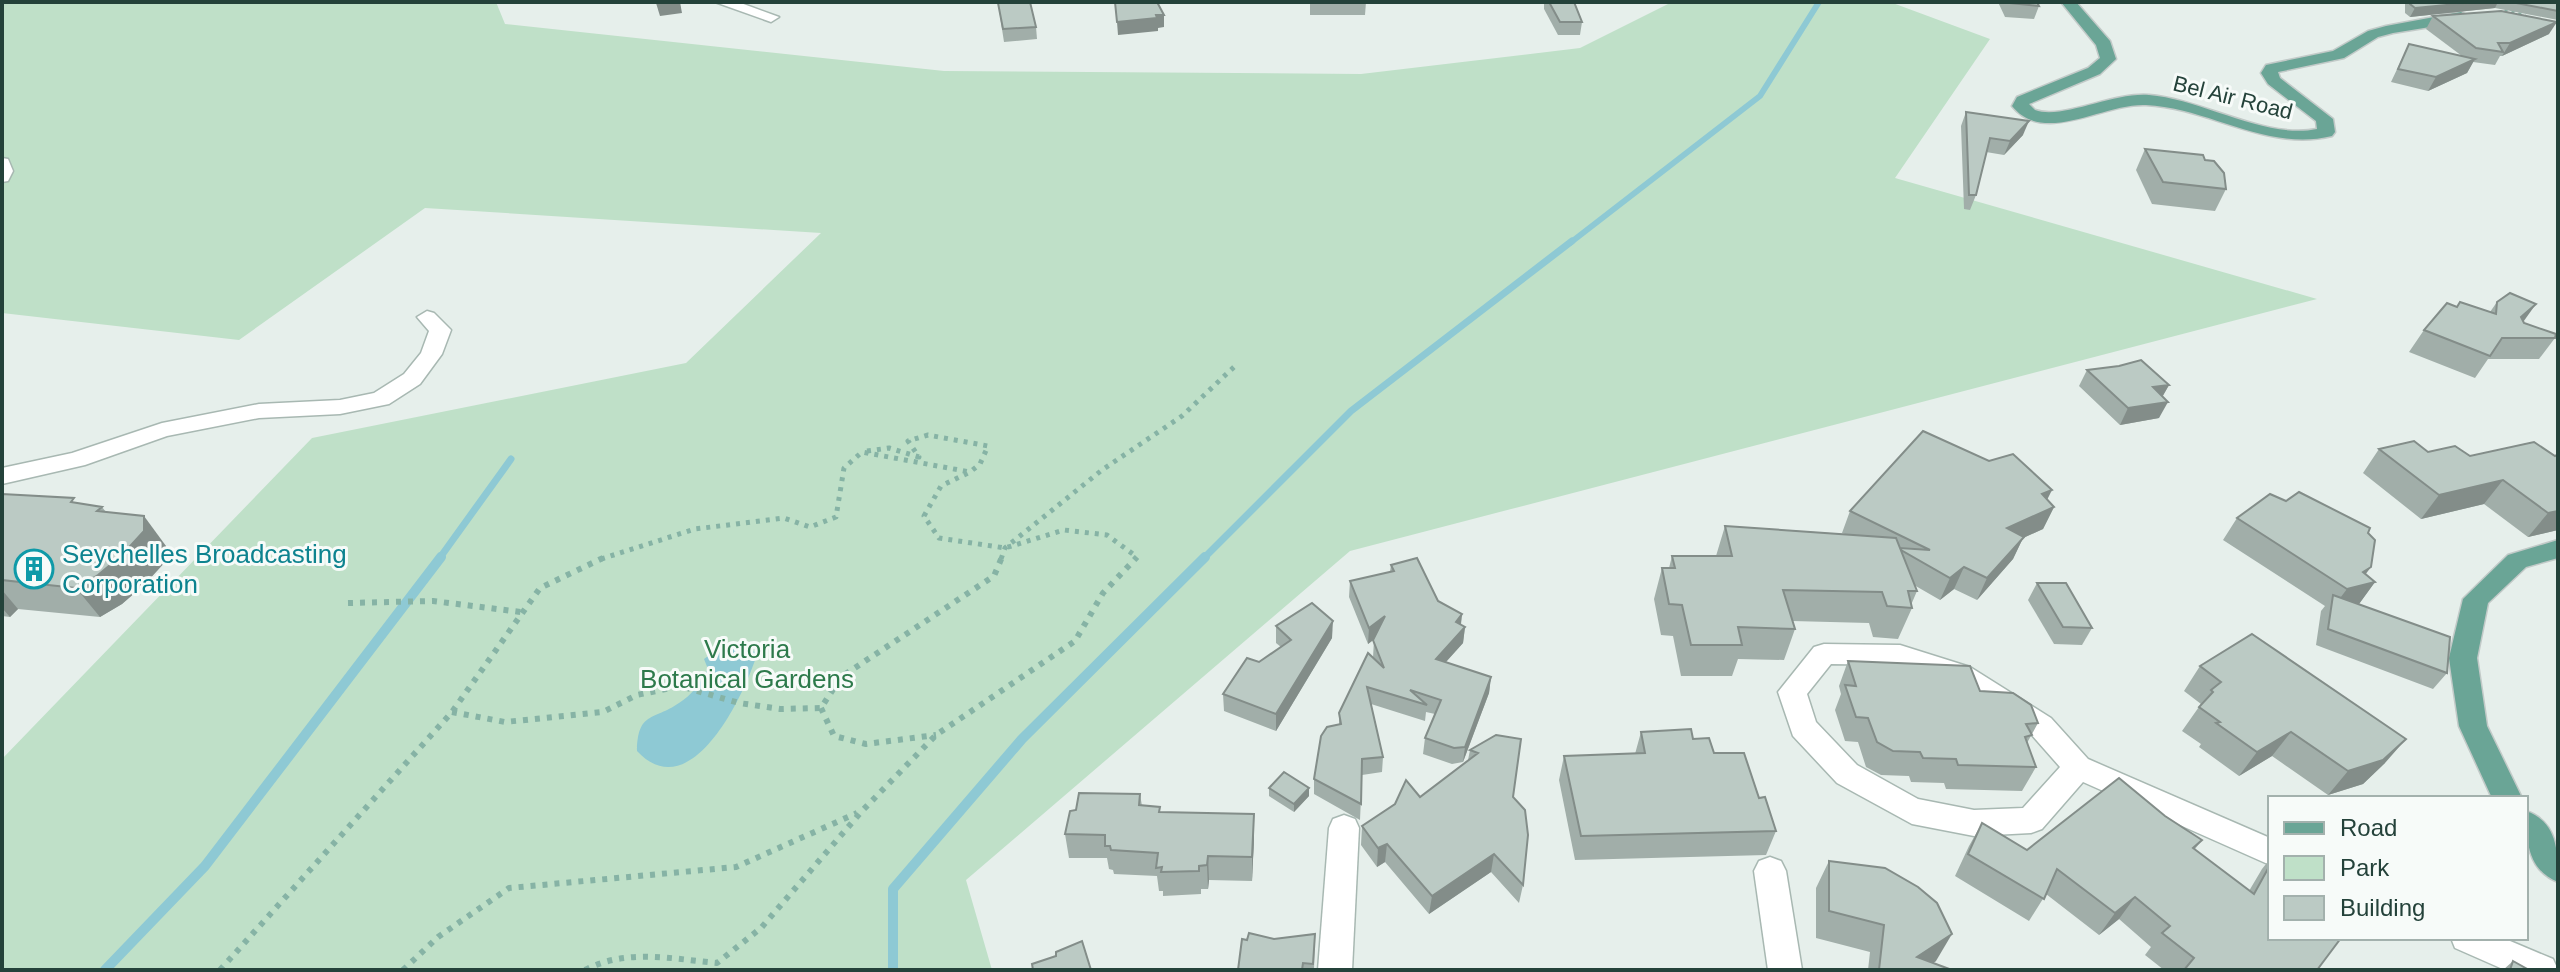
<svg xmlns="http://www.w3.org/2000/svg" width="2560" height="972" viewBox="0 0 2560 972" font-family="Helvetica,sans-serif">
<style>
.green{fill:#bfe0c8}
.water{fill:#8ec9d4}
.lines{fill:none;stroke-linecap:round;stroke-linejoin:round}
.stream-far2{stroke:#8ec9d4;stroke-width:6}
.stream-far1{stroke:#8ec9d4;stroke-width:7}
.stream{stroke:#8ec9d4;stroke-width:10}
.minor-casing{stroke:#a8b8b2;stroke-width:3}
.major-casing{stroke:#c2cac8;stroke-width:3}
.path-far2{stroke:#86b3a5;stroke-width:4;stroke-dasharray:3 4;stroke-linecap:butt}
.path-far1{stroke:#86b3a5;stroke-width:5;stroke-dasharray:4 6;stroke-linecap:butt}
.path{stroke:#86b3a5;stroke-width:6;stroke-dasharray:5 7;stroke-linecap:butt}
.minor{fill:#fff;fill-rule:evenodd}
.major{fill:#6aa596;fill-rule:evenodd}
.wall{fill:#a1aea9}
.shaded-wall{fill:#838d89}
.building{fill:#bbcac4;stroke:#838d89;stroke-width:2}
.labels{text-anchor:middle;stroke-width:6;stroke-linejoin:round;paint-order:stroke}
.far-street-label{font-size:22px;fill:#24423a;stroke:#f7fbf9}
.culture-label{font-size:26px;fill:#0d838f;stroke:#f7fbf9;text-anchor:start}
.park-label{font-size:26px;fill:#2d7a4b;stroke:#f7fbf9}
</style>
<rect width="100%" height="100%" fill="#e6efeb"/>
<polygon class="green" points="2,2 496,2 505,24 944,71 1361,74 1580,48 1672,2 1890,2 1990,39 1895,178 2317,299 1350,551 966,880 992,970 2,970 2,759 312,438 686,363 821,233 425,208 239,340 2,313"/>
<path class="water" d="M733 648H750L757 654C745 694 691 809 637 751 638 711 653 721 679 703 692 695 701 682 708 669L704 659 711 654Z"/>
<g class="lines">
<polyline class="stream-far2" points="1570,243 1760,96 1819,2"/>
<g class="stream-far1">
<polyline points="439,559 511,459"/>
<polyline points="1203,559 1351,411 1572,241"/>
</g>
<g class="stream">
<polyline points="105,970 205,866 441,557"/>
<polyline points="893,970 893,889 1022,739 1205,557"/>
</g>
<defs>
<g id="minor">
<polygon points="715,2 738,2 779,17 771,22"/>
<polygon points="2,158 8,159 13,171 8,181 2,182"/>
<polygon points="427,311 434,313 451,330 442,354 420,384 389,404 340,414 259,418 167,436 85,465 2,484 2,468 72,453 162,423 259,404 340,400 374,393 404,374 421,353 429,331 417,317"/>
<path d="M1824 644 1900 645 1970 667 2051 718 2088 759 2270 838V865L2083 782 2042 829 2031 833 1974 836 1912 824 1837 783 1793 736 1778 692 1814 647ZM1831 664 1900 665 1950 681 2031 734 2060 767 2023 808 1974 810 1918 799 1857 765 1816 722 1807 694Z"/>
<polygon points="1344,815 1355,819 1359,828 1352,970 1318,970 1329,828 1333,819"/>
<polygon points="1770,857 1781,861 1786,871 1802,970 1768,970 1754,871 1759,861"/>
<polygon points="2451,938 2503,938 2553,959 2558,970 2505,970 2455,948"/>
</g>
<g id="major">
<path d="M2061 2H2076L2110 41 2116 59 2100 74 2029 104 2035 110C2062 120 2113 92 2149 95 2202 99 2266 140 2317 129L2316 121 2268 84 2261 73 2266 65 2333 51 2368 31 2386 26 2461 12 2469 17 2461 22 2393 33 2378 37 2344 58 2278 72 2280 78 2333 119 2335 132 2332 136C2267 152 2210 108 2146 105 2103 103 2044 146 2012 106L2017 97 2088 68 2100 58 2096 45Z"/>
<polygon points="2558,540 2558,558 2526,567 2488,603 2477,658 2487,726 2522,798 2492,798 2459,726 2449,658 2463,599 2508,555"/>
<path d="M2526 811C2558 822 2558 853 2558 882 2527 870 2526 839 2526 811Z"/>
</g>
</defs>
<use href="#minor" class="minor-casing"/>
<use href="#major" class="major-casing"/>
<polyline class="path-far2" points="2505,9 2526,17"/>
<g class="path-far1">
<polyline points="867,451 889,448 919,457 908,441 928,435 988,446 980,464 970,472"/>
<polyline points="601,559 695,529 784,518 810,527 836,517 844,468 862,452 970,472 941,486 924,516 939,538 1005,548 1064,530 1107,535 1137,557 1135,559"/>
<polyline points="1001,559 1005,548 1102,470 1182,416 1235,366"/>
</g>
<g class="path">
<polyline points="348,603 433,601 521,612"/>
<polyline points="821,708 834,736 866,744 936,735"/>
<polyline points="452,712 505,722 603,712 637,695 680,686 739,703 780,709 821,708 841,677 994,576 1002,557"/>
<polyline points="220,970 452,712 540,588 605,557"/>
<polyline points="403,970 438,937 509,888 736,867 857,813"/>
<path d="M585 970C627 948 672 959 717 963L761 928 862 811 936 735 1075 641 1103 593 1137 557"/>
</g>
<use href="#minor" class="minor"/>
<use href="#major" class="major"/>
</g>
<g class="wall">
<polygon points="1310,2 1366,2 1365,15 1310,15"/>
<polygon points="1544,2 1574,2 1582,22 1580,35 1558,35 1544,9"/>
<polygon points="1998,2 2037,2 2039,6 2034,19 2005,17"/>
<polygon points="2405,2 2558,2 2558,20 2495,8 2410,17 2405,13"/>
<polygon points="998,3 1002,3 1036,27 1037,39 1004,42"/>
<polygon points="2433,16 2549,34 2502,56 2500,56 2495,65 2473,62 2467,73 2428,91 2391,82 2409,44 2462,56 2426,29"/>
<polygon points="1966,112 2023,135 2004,155 1986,152 1976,195 1970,210 1964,209 1961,126"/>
<polygon points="2145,149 2205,160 2226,189 2215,211 2152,204 2136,170"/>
<polygon points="2497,302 2524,323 2555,338 2539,359 2488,359 2475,378 2409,352 2424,330 2456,307 2490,312"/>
<polygon points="2087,370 2169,385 2162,397 2159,418 2120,425 2079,386"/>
<polygon points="2534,442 2558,530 2528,537 2484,504 2421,519 2363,473 2379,449 2428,452 2470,456"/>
<polygon points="2,494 102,507 106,512 166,546 166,561 145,584 122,604 100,617 18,609 10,617 2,616"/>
<polygon points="2047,500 2054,507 2043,529 2023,538 2013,559 1977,600 1954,589 1940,600 1914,585 1917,591 1911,605 1912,608 1898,639 1873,637 1869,623 1792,621 1795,629 1784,660 1738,659 1732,676 1681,676 1673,636 1661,635 1654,599 1662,568 1669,568 1672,556 1716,556 1725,526 1845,534 1842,533 1850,511"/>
<polygon points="2286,501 2368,533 2365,574 2375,582 2359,604 2447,673 2433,689 2316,645 2321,611 2325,606 2223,540 2237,518"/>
<polygon points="1391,565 1438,601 1462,614 1461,625 1465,627 1463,643 1446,662 1491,677 1489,693 1463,762 1452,764 1423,754 1425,738 1435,714 1426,712 1425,721 1371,704 1383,757 1382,772 1362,775 1360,820 1314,794 1314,779 1339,725 1339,713 1373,658 1374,639 1368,644 1349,597 1350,581 1390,572"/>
<polygon points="2037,583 2092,628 2082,645 2054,644 2028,600"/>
<polygon points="1276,626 1332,638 1276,731 1224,711 1223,694 1259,662 1281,647 1276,643"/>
<polygon points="1848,661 1980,691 2038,723 2027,743 2036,767 2022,791 1946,789 1944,783 1911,782 1909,776 1881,775 1866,767 1858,742 1845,741 1835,710 1841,694 1839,686"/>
<polygon points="2200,666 2385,763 2363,784 2328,795 2272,756 2239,776 2199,747 2201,744 2182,731 2201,704 2184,691"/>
<polygon points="1641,732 1693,739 1714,753 1759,798 1776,831 1766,855 1575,860 1559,780 1564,756 1635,754"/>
<polygon points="1496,735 1513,797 1523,885 1519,903 1491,872 1429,914 1385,862 1377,867 1361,845 1362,826 1420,797 1468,760 1470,750"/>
<polygon points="1269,788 1309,788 1309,796 1294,812 1269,796"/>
<polygon points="1140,794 1142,806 1160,807 1160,812 1254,838 1252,881 1209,880 1208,889 1201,889 1201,894 1163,896 1163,891 1159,891 1157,876 1114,874 1113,870 1109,869 1107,858 1069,858 1065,834 1076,810"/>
<polygon points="2165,816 2202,840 2195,849 2249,891 2262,869 2270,859 2270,938 2317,970 2164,970 2145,955 2151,947 2119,919 2099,935 2046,894 2029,921 1955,876 1969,846 1982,823 2027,850"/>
<polygon points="1829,861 1936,961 1933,963 1952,970 1868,970 1870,952 1816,938 1816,888"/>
<polygon points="1315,934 1314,970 1238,970 1274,939"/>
<polygon points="2513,961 2529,970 2503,970"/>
</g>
<g class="shaded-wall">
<polygon points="663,2 680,2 682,13 660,16 656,3"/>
<polygon points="2478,2 2498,2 2495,8 2410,17 2415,8"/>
<polygon points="1164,15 1164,27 1158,28 1158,31 1118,35 1117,22"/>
<polygon points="2557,22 2549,34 2502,56 2510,43"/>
<polygon points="2475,59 2467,73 2428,91 2436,77"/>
<polygon points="2029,121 2023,135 2004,155 2010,141"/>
<polygon points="2536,304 2521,325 2506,339 2521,317"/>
<polygon points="2169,385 2160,401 2153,387"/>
<polygon points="2168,402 2159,418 2120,425 2128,408"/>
<polygon points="2503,480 2484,504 2421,519 2439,495"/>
<polygon points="2052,490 2041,512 2042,494"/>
<polygon points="2054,507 2043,529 2023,538 2013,559 1977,600 1987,578 2007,528"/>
<polygon points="2558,511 2558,530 2528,537 2548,513"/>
<polygon points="144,516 166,546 166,561 145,584 122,604 100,617 76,588"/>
<polygon points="1964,567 1954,589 1940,600 1950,578"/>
<polygon points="2371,567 2356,587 2375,582 2359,604 2331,610 2347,589 2363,572"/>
<polygon points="2,590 18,609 10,617 2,608"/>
<polygon points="1462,614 1460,630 1456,622"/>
<polygon points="1385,616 1384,632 1368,644 1369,628"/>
<polygon points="1333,621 1332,638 1276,731 1276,714"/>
<polygon points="1465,627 1463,643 1434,675 1436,659"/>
<polygon points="1491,677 1489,693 1463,762 1465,747"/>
<polygon points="2291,732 2272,756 2239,776 2257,752"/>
<polygon points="2406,739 2385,763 2363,784 2328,795 2348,771"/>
<polygon points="1309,788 1309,796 1294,812 1294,804"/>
<polygon points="1254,814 1254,838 1252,881 1252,857"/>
<polygon points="1387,844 1385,862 1377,867 1378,848"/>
<polygon points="1494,854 1491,872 1429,914 1432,896"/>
<polygon points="1208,856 1209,880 1208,889 1207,865"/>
<polygon points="2135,897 2119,919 2099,935 2115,913"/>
<polygon points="1952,934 1936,961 1922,970 1917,957"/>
</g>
<g class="building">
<polygon points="1002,2 1030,2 1036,27 1003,29 998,3"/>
<polygon points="1115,2 1157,2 1164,15 1156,15 1157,18 1117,22"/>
<polygon points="1549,2 1574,2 1582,22 1560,22"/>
<polygon points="2009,2 2037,2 2039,6 2010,3"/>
<polygon points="2410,2 2478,2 2415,8 2410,4"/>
<polygon points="2511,2 2558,2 2558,11"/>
<polygon points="2501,11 2557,22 2510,43 2498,43 2503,52 2476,48 2433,16"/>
<polygon points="2409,44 2475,59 2436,77 2398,69"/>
<polygon points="1966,112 2029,121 2010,141 1990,138 1976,195 1969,195"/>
<polygon points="2145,149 2203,155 2205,160 2214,161 2224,173 2226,189 2163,182"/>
<polygon points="2510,293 2536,304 2521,317 2524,323 2556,334 2555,338 2502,338 2490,356 2424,330 2447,303 2457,307 2460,302 2496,314 2497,302"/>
<polygon points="2141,360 2169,385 2153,387 2168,402 2128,408 2087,370 2119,366"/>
<polygon points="1923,431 1989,461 2013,454 2052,490 2042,494 2054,507 2007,528 2024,537 1987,578 1964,567 1950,578 1901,550 1900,548 1930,550 1850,511"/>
<polygon points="2414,441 2428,452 2455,446 2470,456 2534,442 2555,456 2558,454 2558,511 2548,513 2503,480 2439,495 2379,449"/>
<polygon points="2299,492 2370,528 2368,533 2375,540 2371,567 2363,572 2375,582 2347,589 2237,518 2270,494 2286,501"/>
<polygon points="2,494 74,498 71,502 102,507 97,511 144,516 144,531 122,555 98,575 76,588 2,580"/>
<polygon points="1725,526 1896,538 1917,591 1908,591 1912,608 1887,606 1882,592 1783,590 1795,629 1738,627 1742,645 1691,645 1682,605 1669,604 1662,568 1675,568 1672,556 1732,556"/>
<polygon points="1417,558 1438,601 1462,614 1456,622 1465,627 1436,659 1491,677 1465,747 1454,748 1425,738 1441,700 1410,690 1427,705 1367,687 1383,757 1362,759 1361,804 1314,779 1321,736 1327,727 1341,724 1339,713 1368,653 1384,668 1373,640 1385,616 1369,628 1350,581 1394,571 1391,565"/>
<polygon points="2037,583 2066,583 2092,628 2063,627"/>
<polygon points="2333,595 2450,637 2447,673 2328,629"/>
<polygon points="1312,603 1333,621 1276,714 1223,694 1247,658 1259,662 1291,640 1276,626"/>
<polygon points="2252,634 2406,739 2383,760 2348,771 2291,732 2257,752 2216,723 2220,722 2199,707 2213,692 2211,690 2221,682 2200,666"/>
<polygon points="1848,661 1970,666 1980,691 2013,693 2031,705 2038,723 2026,724 2032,735 2025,737 2036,767 1958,765 1956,759 1923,758 1920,752 1893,751 1877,742 1868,718 1856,717 1845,685 1856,686"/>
<polygon points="1691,729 1693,739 1709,738 1714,753 1744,753 1759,798 1765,797 1776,831 1581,836 1564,756 1645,753 1641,732"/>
<polygon points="1496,735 1521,739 1513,797 1525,810 1528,835 1523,885 1494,854 1432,896 1387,844 1378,848 1362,826 1395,804 1406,780 1420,797 1478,753 1470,750"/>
<polygon points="1284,772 1309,788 1294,804 1269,788"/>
<polygon points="2119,778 2165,816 2202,840 2193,848 2254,894 2270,865 2270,938 2341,938 2317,970 2184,970 2194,958 2162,933 2170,926 2135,897 2115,913 2057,869 2044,899 1968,854 1982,823 2027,850"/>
<polygon points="1079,793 1140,794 1139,805 1160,807 1159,812 1254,814 1252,857 1208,856 1207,865 1199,866 1199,871 1161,872 1162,867 1156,868 1158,853 1111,850 1110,846 1105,846 1105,835 1065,834 1070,811 1076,810"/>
<polygon points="1829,861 1885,868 1918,887 1937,903 1952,934 1917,957 1952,970 1879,970 1884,925 1829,911"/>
<polygon points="1249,933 1274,939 1315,934 1313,964 1303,963 1302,970 1238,970 1242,939 1247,940"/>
<polygon points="1082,941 1091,970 1033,970 1032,964 1056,956 1056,952"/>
<polygon points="2513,961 2529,970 2510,970"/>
</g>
<defs>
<symbol id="building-ring" viewBox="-11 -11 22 22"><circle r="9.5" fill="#f7fbf9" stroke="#0f9aa8" stroke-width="1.5"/><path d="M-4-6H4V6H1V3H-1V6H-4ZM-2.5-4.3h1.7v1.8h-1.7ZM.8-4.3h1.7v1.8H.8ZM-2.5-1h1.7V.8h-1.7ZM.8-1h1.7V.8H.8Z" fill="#0f9aa8"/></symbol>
</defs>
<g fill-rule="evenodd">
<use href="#building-ring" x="12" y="547" width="44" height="44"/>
</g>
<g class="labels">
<g class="far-street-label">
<text transform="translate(2233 97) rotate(14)" y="8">Bel Air Road</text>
</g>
<g class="culture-label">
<text x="62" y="563">Seychelles Broadcasting<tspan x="62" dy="30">Corporation</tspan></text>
</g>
<g class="park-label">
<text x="747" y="658">Victoria<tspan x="747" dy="30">Botanical Gardens</tspan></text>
</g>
</g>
<rect width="2560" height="972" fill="none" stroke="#24423a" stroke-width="8"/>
<rect x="2268" y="796" width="260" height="144" fill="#f7fbf9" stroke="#a3b1ad" stroke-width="2"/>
<rect x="2284" y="822" width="40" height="12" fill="#6aa596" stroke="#a3b1ad" stroke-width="2"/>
<text x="2340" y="836" font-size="24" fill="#24423a">Road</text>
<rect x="2284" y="856" width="40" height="24" fill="#bfe0c8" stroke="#a3b1ad" stroke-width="2"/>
<text x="2340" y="876" font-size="24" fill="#24423a">Park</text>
<rect x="2284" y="896" width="40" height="24" fill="#bbcac4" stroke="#a3b1ad" stroke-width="2"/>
<text x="2340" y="916" font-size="24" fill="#24423a">Building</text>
</svg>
